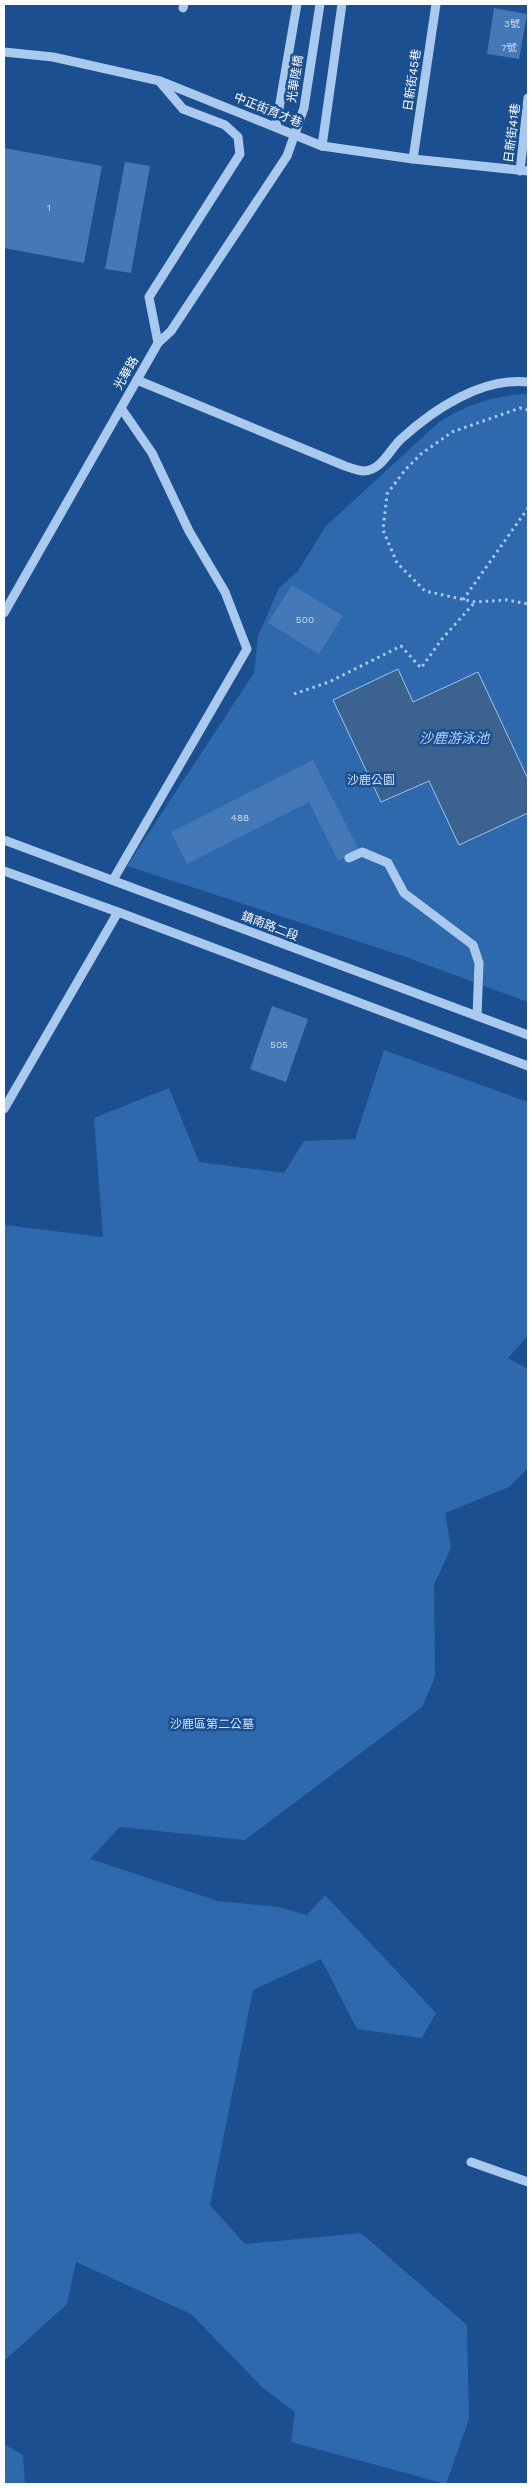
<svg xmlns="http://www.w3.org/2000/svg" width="532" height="2488" viewBox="0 0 532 2488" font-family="'Work Sans','Noto Sans TC',sans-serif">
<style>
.green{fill:#2e69ad}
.water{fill:#3c6290;stroke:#9cc4f0}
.building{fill:#4478b7}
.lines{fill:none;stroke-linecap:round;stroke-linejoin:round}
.path{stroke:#a9c9ee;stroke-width:3;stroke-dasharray:2.5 4;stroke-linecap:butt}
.minor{stroke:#a9c9ee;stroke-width:9}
.minor-bridge{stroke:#a9c9ee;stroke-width:9}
.labels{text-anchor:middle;stroke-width:5;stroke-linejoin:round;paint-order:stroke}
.number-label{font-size:10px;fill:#d0dded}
.street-label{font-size:12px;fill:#fff;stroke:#1b4f8f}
.park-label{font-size:12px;fill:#cfe3fa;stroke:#1b4f8f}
.water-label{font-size:14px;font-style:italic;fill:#b5d3f5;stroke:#1b4f8f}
</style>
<rect width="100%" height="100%" fill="#1b4f8f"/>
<g class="green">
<path d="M528 394V1002L403 956 127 866 254 673 258 636 279 588 298 571 326 526 439 422C467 404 495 395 528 394Z"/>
<polygon points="384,1050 528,1102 528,1336 508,1358 528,1369 528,1468 509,1487 445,1513 451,1548 434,1585 435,1677 422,1707 245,1840 120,1827 90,1859 218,1901 278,1907 307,1915 325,1895 436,2013 422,2038 357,2029 321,1959 253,1990 210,2205 245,2244 361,2233 467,2325 469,2419 446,2484 291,2442 295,2412 263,2388 191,2314 76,2262 67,2304 4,2361 4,1225 103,1237 94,1118 169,1088 199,1162 284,1173 304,1141 355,1139"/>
<polygon points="4,2444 23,2455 25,2484 4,2484"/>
</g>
<polygon class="water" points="398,669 413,702 478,672 528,779 528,813 459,845 429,781 381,802 333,700"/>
<g class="building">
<polygon points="494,8 527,14 519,59 487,54"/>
<polygon points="4,148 102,166 84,263 4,248"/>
<polygon points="125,162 150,166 131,273 105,269"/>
<polygon points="292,585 343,616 319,654 268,623"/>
<polygon points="313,760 359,850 338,861 309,802 187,864 171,832"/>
<polygon points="272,1006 308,1019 286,1082 250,1069"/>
</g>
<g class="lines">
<g class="path">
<polyline points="528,410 520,408 452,432 421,454 405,470 387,494 383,530 397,563 425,591 475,602 507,600 528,604"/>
<polyline points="463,600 528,508"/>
<polyline points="294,694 329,682 401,646 421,668 442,639 475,602"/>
</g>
<g class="minor">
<polyline points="183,8 184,4"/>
<polyline points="4,52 53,57 160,81 322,146 413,159 528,171"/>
<polyline points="276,126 297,4"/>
<polyline points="322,146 342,4"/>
<polyline points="413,159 436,4"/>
<polyline points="520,171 528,98"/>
<polyline points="158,343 149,297 240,154 238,137 225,125 183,109 160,82"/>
<path d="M137 380 345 466C351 468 358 471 364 471 382 470 390 449 401 439 434 409 482 377 528 382"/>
<polyline points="4,613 158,343 171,331 287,156"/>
<polyline points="4,840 528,1035"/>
<polyline points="349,858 362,852 388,863 404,893 473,945 479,963 477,1016"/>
<polyline points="4,871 118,912 528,1066"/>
<polyline points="113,880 247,649 225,592 189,531 152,453 121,408"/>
<polyline points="4,1109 118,912"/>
<polyline points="471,2162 528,2182"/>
</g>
<polyline class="minor-bridge" points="287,156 304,108 320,4"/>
</g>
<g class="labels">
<g class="number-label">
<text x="512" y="27">3號</text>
<text x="509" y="51">7號</text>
<text x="49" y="211">1</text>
<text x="305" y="623">500</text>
<text x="240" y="821">488</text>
<text x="279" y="1048">505</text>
</g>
<g class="street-label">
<text transform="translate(295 79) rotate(-81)" y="4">光華陸橋</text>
<text transform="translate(412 80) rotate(-82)" y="4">日新街45巷</text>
<text transform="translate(268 110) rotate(22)" y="4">中正街育才巷</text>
<text transform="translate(512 133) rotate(-83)" y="4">日新街41巷</text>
<text transform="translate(126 373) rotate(-60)" y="4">光華路</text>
<text transform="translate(270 926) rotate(21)" y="4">鎮南路二段</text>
</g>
<g class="park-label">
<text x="371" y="784">沙鹿公園</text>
<text x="212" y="1728">沙鹿區第二公墓</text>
</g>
<g class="water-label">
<text x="454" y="743">沙鹿游泳池</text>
</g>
</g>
<rect width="532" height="2488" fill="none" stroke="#ffffff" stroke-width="10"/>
</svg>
